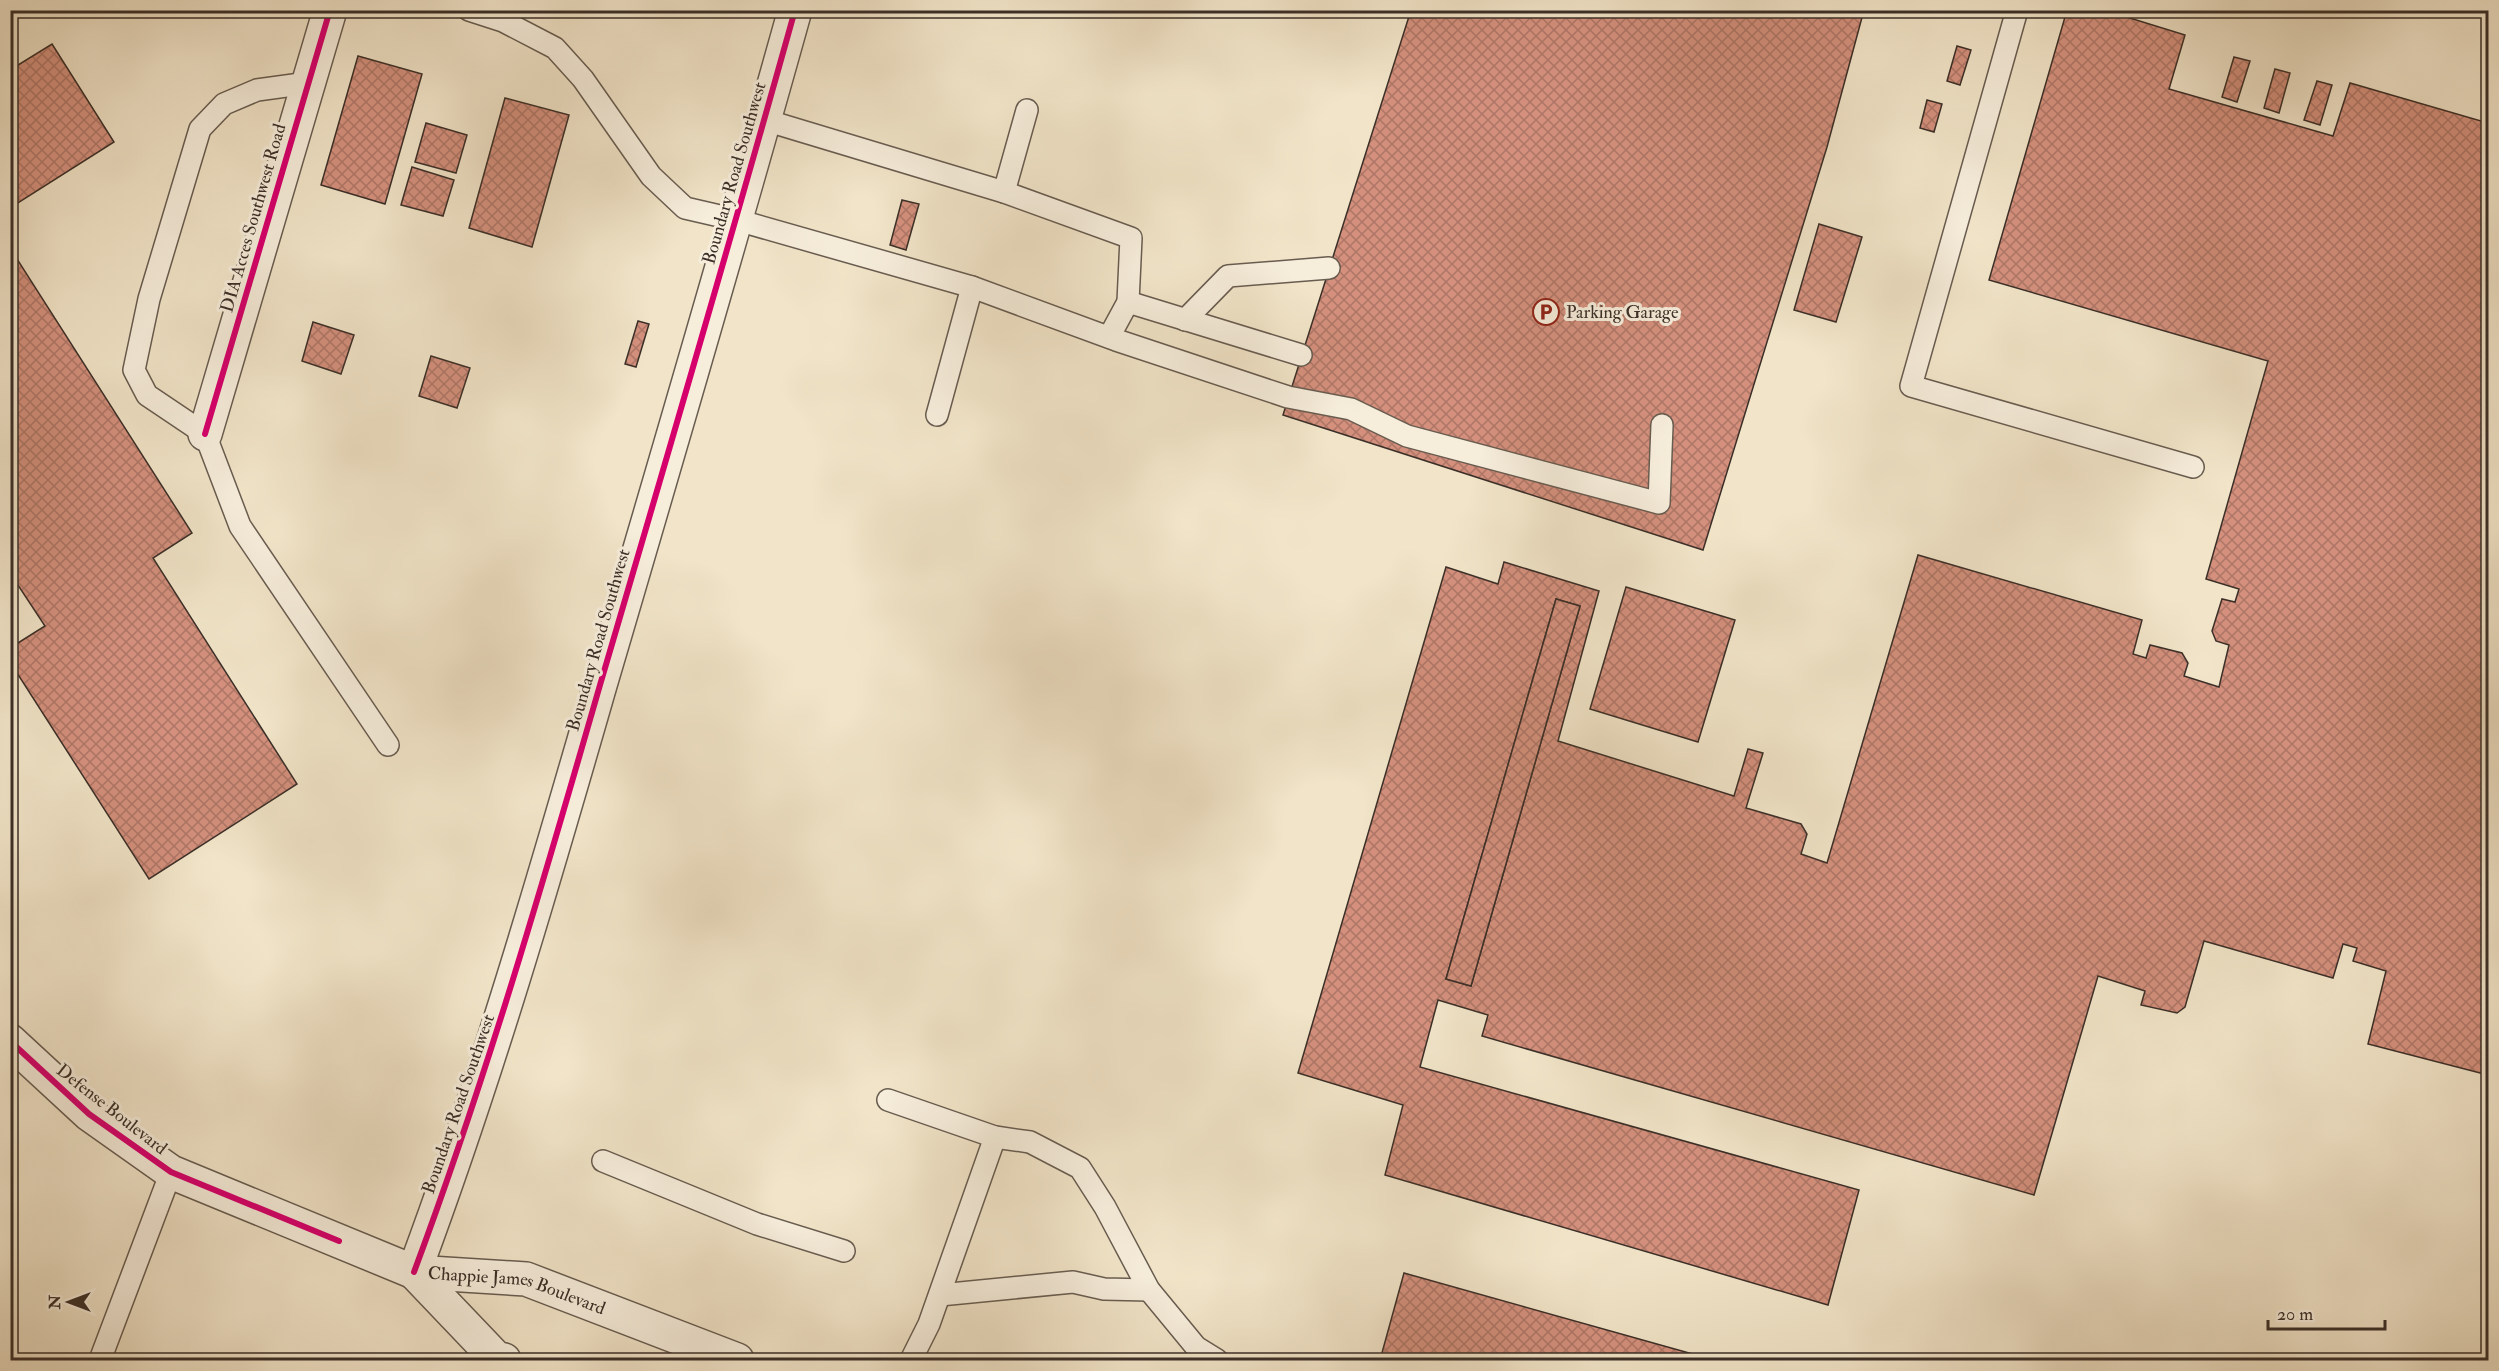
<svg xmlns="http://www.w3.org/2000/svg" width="2499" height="1371" viewBox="0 0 2499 1371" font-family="'IM FELL Double Pica',serif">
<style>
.building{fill:url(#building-cross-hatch);stroke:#3b2f28;stroke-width:1.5;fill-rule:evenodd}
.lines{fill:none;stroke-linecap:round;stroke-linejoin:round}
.service-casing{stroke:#685c50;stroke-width:24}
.minor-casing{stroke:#685c50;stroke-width:36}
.tertiary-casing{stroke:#685c50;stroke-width:36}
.service{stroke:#f6eddb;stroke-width:21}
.minor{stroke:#f6eddb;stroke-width:33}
.tertiary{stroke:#f6eddb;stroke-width:33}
.cycleway-casing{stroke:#f6eddb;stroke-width:10}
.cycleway{stroke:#d6006c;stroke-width:6}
.labels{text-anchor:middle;stroke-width:6;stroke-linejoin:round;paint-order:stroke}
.street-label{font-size:18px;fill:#3b2f28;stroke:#f6eddb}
.poi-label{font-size:18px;fill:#3b2f28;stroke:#f6eddb;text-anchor:start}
</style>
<defs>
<pattern id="building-cross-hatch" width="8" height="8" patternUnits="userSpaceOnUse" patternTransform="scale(1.5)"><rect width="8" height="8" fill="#d4907d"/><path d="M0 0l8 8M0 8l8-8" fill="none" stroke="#ad7666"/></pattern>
</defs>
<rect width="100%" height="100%" fill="#f1e4c8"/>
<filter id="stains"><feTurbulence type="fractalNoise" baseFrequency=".00333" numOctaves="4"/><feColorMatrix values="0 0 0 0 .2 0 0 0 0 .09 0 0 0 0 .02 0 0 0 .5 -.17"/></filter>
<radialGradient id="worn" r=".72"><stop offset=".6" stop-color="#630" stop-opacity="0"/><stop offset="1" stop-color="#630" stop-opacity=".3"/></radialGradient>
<g class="building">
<polygon points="1411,10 1864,10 1827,147 1703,550 1283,415"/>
<path d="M2067 10H2104L2185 35 2169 89 2333 136 2350 83 2488 123V1075L2368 1044 2386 971 2353 961 2357 948 2343 944 2333 978 2204 941 2185 1007 2177 1013 2141 1005 2145 991 2098 976 2034 1195 1482 1036 1488 1015 1438 1000 1420 1067 1859 1190 1828 1305 1385 1175 1403 1105 1298 1073 1446 567 1498 584 1504 562 1599 591 1558 741 1734 796 1748 749 1763 753 1746 808 1801 824 1807 834 1801 854 1827 863 1918 555 2142 620 2133 654 2146 658 2150 645 2182 653 2188 663 2184 676 2219 687 2229 645 2216 641 2212 631 2222 599 2235 602 2239 589 2206 579 2268 361 1989 280ZM1556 599 1580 606 1471 986 1446 979Z"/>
<polygon points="52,44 114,142 10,208 10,70"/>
<polygon points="1957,46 1971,50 1960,85 1947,81"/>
<polygon points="358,56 422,74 385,204 321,185"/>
<polygon points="2234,57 2250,61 2237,102 2222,97"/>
<polygon points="2275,69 2290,73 2279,113 2264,108"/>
<polygon points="2317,81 2332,85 2320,125 2304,120"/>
<polygon points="505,98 569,115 532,247 469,228"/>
<polygon points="1927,100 1942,104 1934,132 1920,128"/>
<polygon points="426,123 467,135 456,173 415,162"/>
<polygon points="412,167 454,180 443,216 401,205"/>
<polygon points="902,200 919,204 906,250 890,245"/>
<polygon points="1819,224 1862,237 1836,322 1794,310"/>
<polygon points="10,248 192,533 153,558 297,784 149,879 10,662 10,648 45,626 10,573"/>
<polygon points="638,321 649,324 636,367 625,364"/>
<polygon points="313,322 354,335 341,374 302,361"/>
<polygon points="431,356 470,368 457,408 419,396"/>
<polygon points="1626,587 1735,620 1698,742 1590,709"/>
<polygon points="1556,599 1580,606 1471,986 1446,979"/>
<polygon points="1404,1273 1714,1360 1380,1360"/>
</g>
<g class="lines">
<defs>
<g id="service">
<polyline points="469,10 503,21 555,48 583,79 651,176 685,208 737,220 972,287 937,415"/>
<polyline points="2017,10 1911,386 2193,467"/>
<polyline points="308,83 257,90 224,104 200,129 149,299 134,370 147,395 205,434 240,526 388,745"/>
<polyline points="765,120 1004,192 1027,110"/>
<polyline points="1004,192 1131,238 1128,302 1109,337"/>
<polyline points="972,287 1116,340 1288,397 1351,409 1407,436 1659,503 1662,425"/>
<polyline points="1128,302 1301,355"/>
<polyline points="1185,320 1228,276 1329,268"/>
<polyline points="888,1100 995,1137 1030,1142 1080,1168 1105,1207 1149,1290 1196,1347 1217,1360"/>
<polyline points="603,1161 757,1224 844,1251"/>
<polyline points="940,1295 1073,1282 1104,1289 1149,1290"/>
<polyline points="100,1360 171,1172"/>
<polyline points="911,1360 929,1324 995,1137"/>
</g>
<g id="minor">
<polyline points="205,434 330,10"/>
<path d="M414 1272C486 1079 543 883 600 685 666 461 732 236 795 10"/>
</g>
<g id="tertiary">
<path id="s1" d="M10 1041 89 1114 171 1172 414 1272 526 1279 737 1360"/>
<polyline points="414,1272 496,1358 504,1360"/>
</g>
</defs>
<use href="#service" class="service-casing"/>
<use href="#minor" class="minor-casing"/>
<use href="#tertiary" class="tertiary-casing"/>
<use href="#service" class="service"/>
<use href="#minor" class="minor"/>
<use href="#tertiary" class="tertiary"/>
<defs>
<g id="cycleway">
<polyline points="205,434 330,10"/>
<polyline points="10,1041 89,1114 171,1172 339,1241"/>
<path d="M414 1272C486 1079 543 883 600 685 666 461 732 236 795 10"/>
</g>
</defs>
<use href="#cycleway" class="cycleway-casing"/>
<use href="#cycleway" class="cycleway"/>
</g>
<defs>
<symbol id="parking-ring" viewBox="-11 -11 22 22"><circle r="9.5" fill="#f6eddb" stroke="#8f2418" stroke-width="1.5"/><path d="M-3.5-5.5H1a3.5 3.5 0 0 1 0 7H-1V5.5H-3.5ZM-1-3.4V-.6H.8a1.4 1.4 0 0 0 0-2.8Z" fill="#8f2418"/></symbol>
</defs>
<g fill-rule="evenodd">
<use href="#parking-ring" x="1531" y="297" width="30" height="30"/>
</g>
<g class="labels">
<g class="street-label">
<text transform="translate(734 173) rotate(-74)" y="6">Boundary Road Southwest</text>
<text transform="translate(253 218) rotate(-74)" y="6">DIA Acces Southwest Road</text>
<text transform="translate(598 640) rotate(-74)" y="6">Boundary Road Southwest</text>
<text transform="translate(458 1104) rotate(-71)" y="6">Boundary Road Southwest</text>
<text transform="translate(112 1109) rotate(38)" y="6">Defense Boulevard</text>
<text dy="6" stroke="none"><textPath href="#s1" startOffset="576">Chappie James Boulevard</textPath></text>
</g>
<g class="poi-label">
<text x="1566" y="318">Parking Garage</text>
</g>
</g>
<rect width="2499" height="1371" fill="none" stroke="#f1e4c8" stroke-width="36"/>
<rect x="12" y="12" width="2475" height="1347" fill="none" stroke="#3b2f28" stroke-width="3"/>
<rect x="18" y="18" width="2463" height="1335" fill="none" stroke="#3b2f28" stroke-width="1.5"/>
<g transform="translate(69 1302) rotate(270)" stroke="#f6eddb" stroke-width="4.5" paint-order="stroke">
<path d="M0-4.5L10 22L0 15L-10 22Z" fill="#3b2f28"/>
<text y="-9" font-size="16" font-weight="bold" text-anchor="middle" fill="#3b2f28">N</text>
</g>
<path d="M2268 1320v9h117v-9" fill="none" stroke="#3b2f28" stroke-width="3"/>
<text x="2277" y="1320" font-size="18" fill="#3b2f28" stroke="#f6eddb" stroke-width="4.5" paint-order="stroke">20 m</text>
<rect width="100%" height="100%" filter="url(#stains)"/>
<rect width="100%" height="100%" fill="url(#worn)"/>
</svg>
